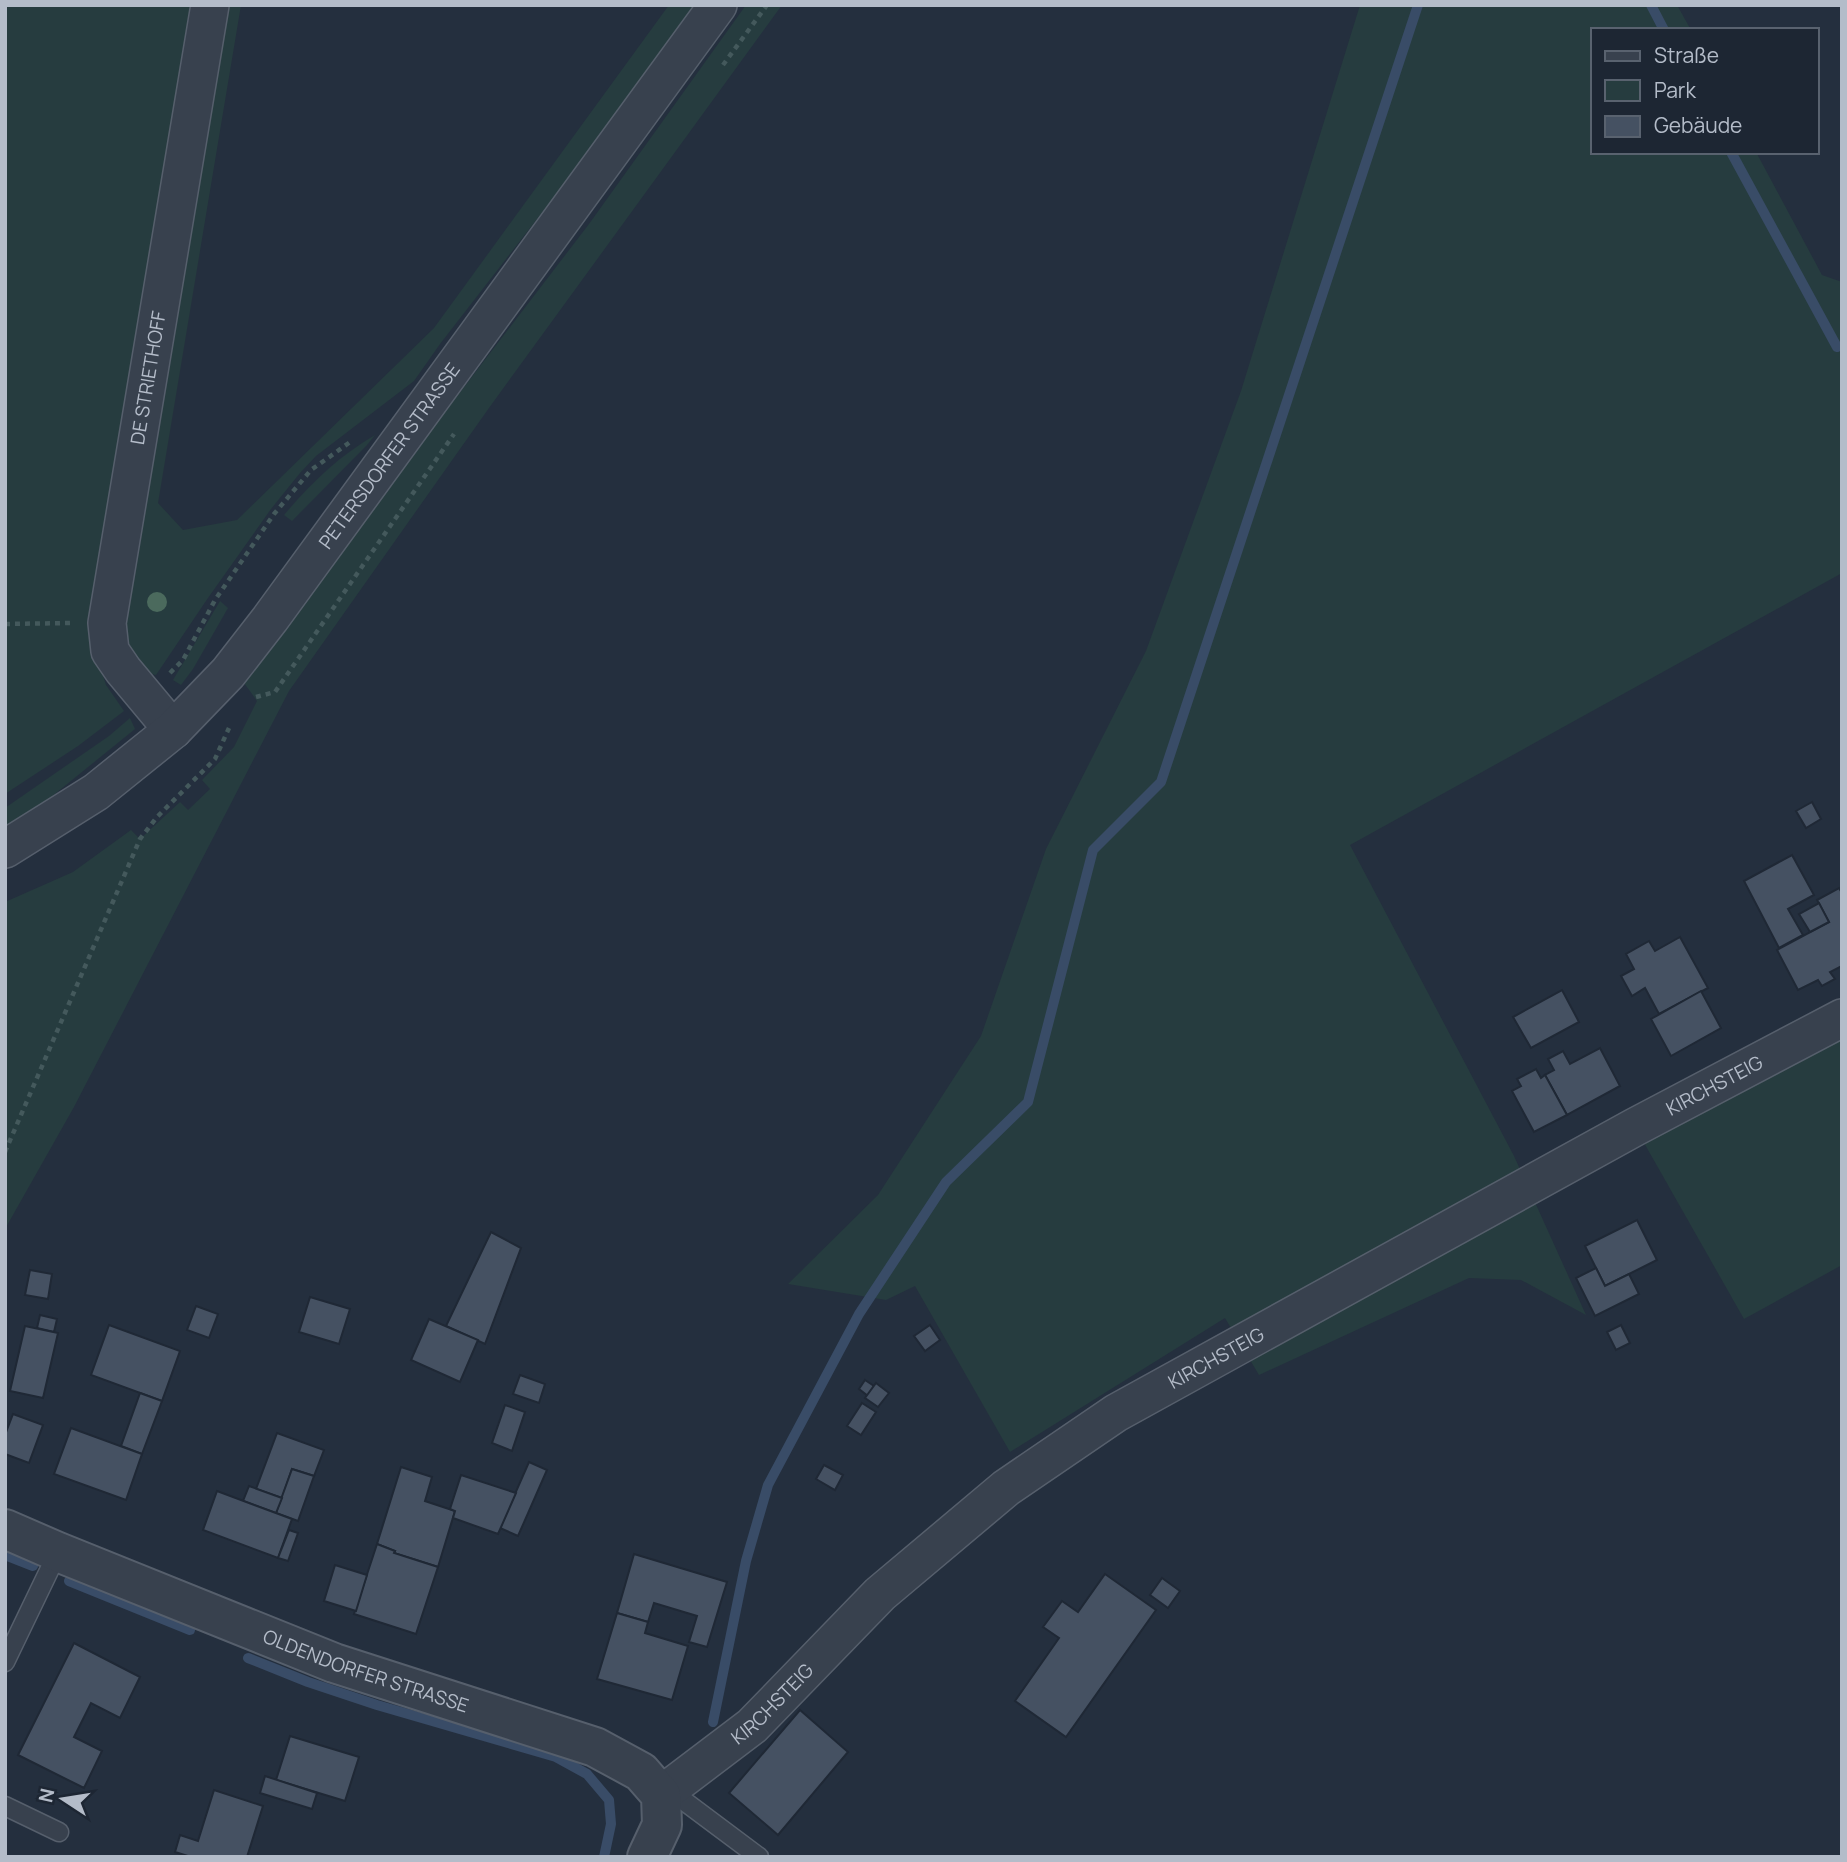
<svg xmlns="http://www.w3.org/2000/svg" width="1847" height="1862" viewBox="0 0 1847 1862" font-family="Manrope,sans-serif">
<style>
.green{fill:#263c3f}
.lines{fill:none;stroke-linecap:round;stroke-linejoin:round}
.stream{stroke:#394c67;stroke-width:10}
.building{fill:#455162;stroke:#1f2835;stroke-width:2}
.service-casing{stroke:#565f6c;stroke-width:21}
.minor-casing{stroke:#565f6c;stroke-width:40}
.tertiary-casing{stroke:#565f6c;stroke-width:42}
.path{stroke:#44595c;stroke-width:4.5;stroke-dasharray:5 5;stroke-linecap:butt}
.service{stroke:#38414e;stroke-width:18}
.minor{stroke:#38414e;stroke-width:37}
.tertiary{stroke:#38414e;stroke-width:38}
.tree{fill:#4b6a5d}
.labels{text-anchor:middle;stroke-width:5;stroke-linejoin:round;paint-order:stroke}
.street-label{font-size:19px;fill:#b4bcc9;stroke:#1d2633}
</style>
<rect width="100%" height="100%" fill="#242f3e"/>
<g class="green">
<polygon points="5,5 201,5 96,653 106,685 124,711 78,746 5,794"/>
<path d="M222 5H241L158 503 183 530 237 520 434 328 669 5H695L586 156 440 344 414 381 316 456 300 473 271 509 208 598 156 675C130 672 126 639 122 617Z"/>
<polygon points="746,5 782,5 489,408 289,691 74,1107 5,1229 5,902 73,872 131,830 140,839 180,802 188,810 210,789 202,780 234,747 257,701 244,683 435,425 589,224"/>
<polygon points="1360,5 1677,5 1691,30 1593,30 1593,152 1756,152 1822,275 1842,282 1842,573 1350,845 1514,1156 1586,1315 1521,1280 1469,1278 1259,1375 1225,1318 1010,1452 915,1286 886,1300 788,1284 878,1195 981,1036 1046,849 1146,651 1241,391"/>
<path d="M375 435 367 445 292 521 284 515C311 483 339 456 375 435Z"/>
<polygon points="220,601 228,608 193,669 181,685 173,680"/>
<polygon points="130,718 135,729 35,810 5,826 5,808 109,736"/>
<polygon points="1842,1018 1842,1265 1744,1319 1635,1127"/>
</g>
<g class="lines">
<g class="stream">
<polyline points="1651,5 1664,30"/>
<polyline points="1731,152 1837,347"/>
<polyline points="5,1555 33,1566"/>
<polyline points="69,1581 190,1630"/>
<polyline points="248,1658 308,1682 377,1705 556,1757 587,1774 609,1800 611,1824 604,1857"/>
<polyline points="713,1722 746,1561 768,1485 859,1314 946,1182 1028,1102 1093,850 1161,782 1418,5"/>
</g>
</g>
<g class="building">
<polygon points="1812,802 1821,819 1806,828 1796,811"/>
<polygon points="1792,855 1814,895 1788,909 1803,935 1779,948 1744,881"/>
<polygon points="1839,888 1842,893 1842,966 1830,972 1835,979 1822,986 1818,980 1798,990 1777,950 1829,922 1817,900"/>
<polygon points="1819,903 1829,922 1810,932 1799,914"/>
<polygon points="1680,937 1708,988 1659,1014 1645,988 1632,996 1621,976 1634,969 1626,954 1649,941 1655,951"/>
<polygon points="1562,990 1579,1022 1531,1048 1513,1017"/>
<polygon points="1701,991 1721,1028 1671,1056 1651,1019"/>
<polygon points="1600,1048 1620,1086 1567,1115 1545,1075 1554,1070 1548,1059 1563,1051 1570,1064"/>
<polygon points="1536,1069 1541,1078 1545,1075 1567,1115 1534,1132 1512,1091 1521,1086 1517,1079"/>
<polygon points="1637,1220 1657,1260 1605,1286 1585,1246"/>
<polygon points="491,1232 521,1248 485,1344 446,1326"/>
<polygon points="1596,1268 1605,1286 1629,1274 1639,1294 1595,1316 1576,1278"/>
<polygon points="30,1270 52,1274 48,1299 25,1295"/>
<polygon points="310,1297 350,1309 339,1344 299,1332"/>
<polygon points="196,1306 218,1314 209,1338 187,1330"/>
<polygon points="40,1315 57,1319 54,1332 37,1328"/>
<polygon points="429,1319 478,1340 460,1382 411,1360"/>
<polygon points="109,1325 180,1351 162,1401 91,1375"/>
<polygon points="930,1325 940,1340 925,1351 914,1336"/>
<polygon points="1621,1325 1630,1343 1616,1350 1607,1332"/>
<polygon points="25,1326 58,1333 43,1398 10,1391"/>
<polygon points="520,1375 545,1384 539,1403 513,1394"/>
<polygon points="865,1380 874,1386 868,1396 859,1389"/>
<polygon points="876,1383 889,1393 878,1407 865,1398"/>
<polygon points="140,1393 162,1401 142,1454 121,1446"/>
<polygon points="862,1403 876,1412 861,1435 847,1426"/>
<polygon points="505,1405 525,1412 512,1451 492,1443"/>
<polygon points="13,1414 43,1425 29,1463 5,1454 5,1435"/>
<polygon points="71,1428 142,1454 126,1500 54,1474"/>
<polygon points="277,1433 324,1450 314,1476 292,1469 282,1498 256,1489"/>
<polygon points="529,1462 547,1470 518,1536 500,1528"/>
<polygon points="824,1465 843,1475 835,1490 816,1479"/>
<polygon points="401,1467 432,1477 425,1501 455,1511 438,1567 394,1553 395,1551 377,1544"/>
<polygon points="292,1469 314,1476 298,1521 276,1513"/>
<polygon points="461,1475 516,1493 498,1534 453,1518 455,1511 450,1509"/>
<polygon points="249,1486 282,1498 276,1513 243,1501"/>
<polygon points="217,1491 292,1519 278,1558 203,1530"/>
<polygon points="289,1530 298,1533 288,1561 278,1558"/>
<polygon points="377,1544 395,1551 394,1553 438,1567 416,1634 354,1614"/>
<polygon points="634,1554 727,1582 707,1647 689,1642 697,1616 654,1603 648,1622 617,1613"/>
<polygon points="335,1565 367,1575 356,1611 324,1601"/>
<polygon points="1105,1574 1156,1610 1066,1737 1015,1701 1059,1638 1043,1627 1062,1601 1078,1612"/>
<polygon points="1162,1578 1180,1591 1168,1608 1150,1595"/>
<polygon points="617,1613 648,1622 645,1633 688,1646 672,1700 597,1679"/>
<polygon points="74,1643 140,1677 120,1718 91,1703 74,1737 102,1751 84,1788 18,1755"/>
<polygon points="800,1710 848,1752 778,1835 729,1793"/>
<polygon points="290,1736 359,1757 345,1801 276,1780"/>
<polygon points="265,1776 317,1793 312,1809 260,1793"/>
<polygon points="214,1790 263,1806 247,1857 191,1857 175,1852 180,1835 198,1841"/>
</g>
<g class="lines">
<defs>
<g id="service">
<polyline points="5,1662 58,1552"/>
<polyline points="668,1789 759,1857"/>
<polyline points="5,1806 59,1832"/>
</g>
<g id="minor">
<path id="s1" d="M173 730 123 670 110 651 107 623 210 5"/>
<path id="s2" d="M5 849 96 792 173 730 228 673 270 619 718 5"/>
<path id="s3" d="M661 1795 752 1726 880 1594 1006 1488 1116 1413 1635 1127 1842 1018"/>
</g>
<g id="tertiary">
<path id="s4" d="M5 1529 58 1552 334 1663 595 1747 641 1772 661 1795 662 1825 647 1857"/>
</g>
</defs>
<use href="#service" class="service-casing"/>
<use href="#minor" class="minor-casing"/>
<use href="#tertiary" class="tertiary-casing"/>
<g class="path">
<polyline points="723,65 767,5"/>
<polyline points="5,624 71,623"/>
<polyline points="170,673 183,660 215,600 274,514 311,470 353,440"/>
<polyline points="256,697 275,692 454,434"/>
<polyline points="5,1152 140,839 157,817 215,759 229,728"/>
</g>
<use href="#service" class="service"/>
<use href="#minor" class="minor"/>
<use href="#tertiary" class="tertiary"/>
</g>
<circle class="tree" cx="157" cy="602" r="10"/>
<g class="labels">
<g class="street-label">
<text dy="7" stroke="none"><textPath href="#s1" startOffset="378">DE STRIETHOFF</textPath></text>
<text dy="7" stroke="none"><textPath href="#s2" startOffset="556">PETERSDORFER STRASSE</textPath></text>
<text dy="7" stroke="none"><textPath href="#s3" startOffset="1278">KIRCHSTEIG</textPath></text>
<text dy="7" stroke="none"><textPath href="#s3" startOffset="710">KIRCHSTEIG</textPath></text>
<text dy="7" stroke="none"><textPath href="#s4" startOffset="388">OLDENDORFER STRASSE</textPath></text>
<text dy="7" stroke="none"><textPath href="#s3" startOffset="144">KIRCHSTEIG</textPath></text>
</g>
</g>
<rect width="1847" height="1862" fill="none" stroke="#b4bcc9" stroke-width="14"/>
<rect x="1591" y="28" width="228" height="126" fill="#1d2633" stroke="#59626f" stroke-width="2"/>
<rect x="1605" y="51" width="35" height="10" fill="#38414e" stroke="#59626f" stroke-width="2"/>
<text x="1654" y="63" font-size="21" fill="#b4bcc9">Straße</text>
<rect x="1605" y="80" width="35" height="21" fill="#263c3f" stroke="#59626f" stroke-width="2"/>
<text x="1654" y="98" font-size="21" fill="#b4bcc9">Park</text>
<rect x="1605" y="116" width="35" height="21" fill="#455162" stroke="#59626f" stroke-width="2"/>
<text x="1654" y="133" font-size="21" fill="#b4bcc9">Gebäude</text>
<g transform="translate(63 1799) rotate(282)" stroke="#1d2633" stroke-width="5" paint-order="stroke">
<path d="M0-5L12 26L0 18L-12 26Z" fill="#b4bcc9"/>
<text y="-10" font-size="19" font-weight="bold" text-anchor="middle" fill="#b4bcc9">N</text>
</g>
</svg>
